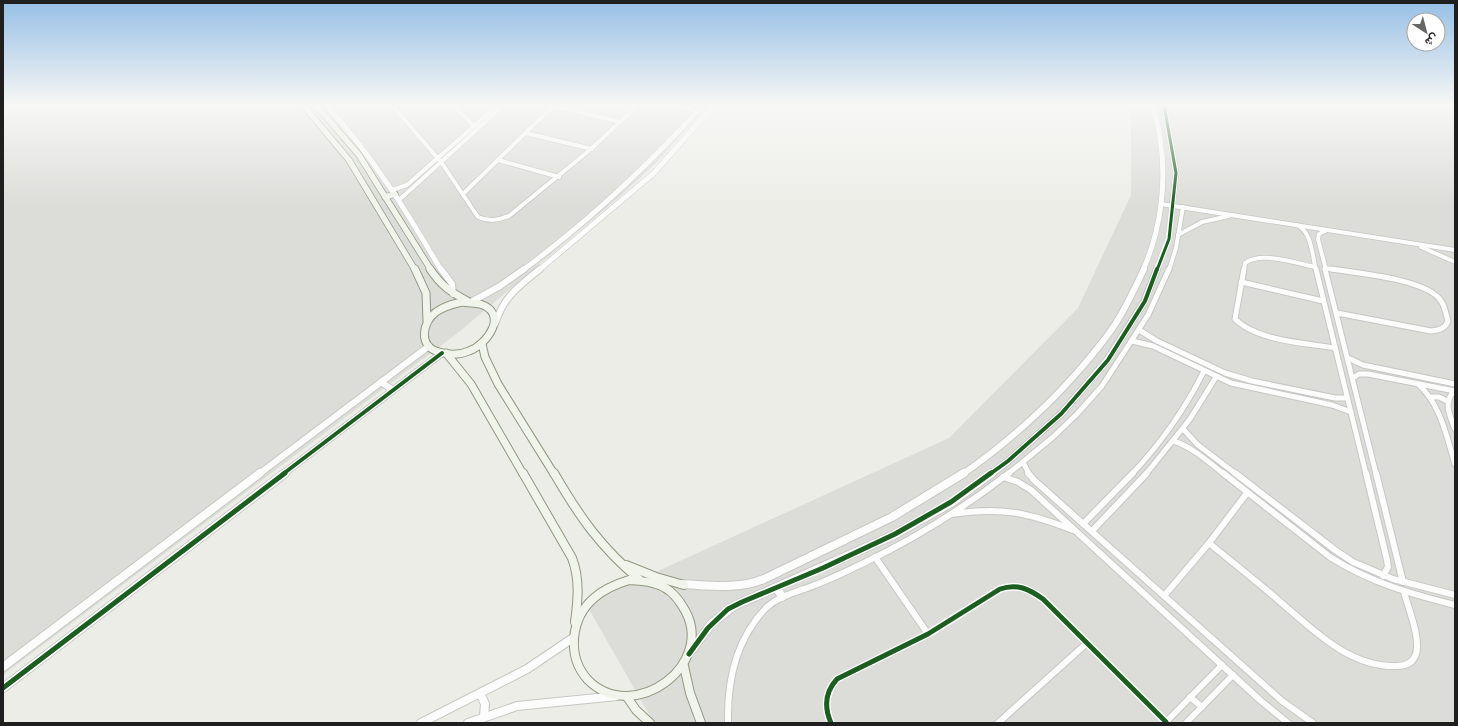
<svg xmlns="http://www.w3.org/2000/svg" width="1458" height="726" viewBox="0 0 1458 726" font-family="Overpass,Vazirmatn,sans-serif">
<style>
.residential{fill:#dcdcd9}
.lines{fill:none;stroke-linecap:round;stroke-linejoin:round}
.minor-far2-casing{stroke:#c6c6c4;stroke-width:5.5}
.minor-far1-casing{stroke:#c6c6c4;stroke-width:7}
.minor-casing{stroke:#c6c6c4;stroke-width:8}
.tertiary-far2-casing{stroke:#c6c6c4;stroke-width:6}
.tertiary-far1-casing{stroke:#c6c6c4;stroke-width:8}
.tertiary-casing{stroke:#c6c6c4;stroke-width:10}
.secondary-far2-casing{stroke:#90987f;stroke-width:7}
.secondary-far1-casing{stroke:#90987f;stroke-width:9}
.secondary-casing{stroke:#90987f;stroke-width:10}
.minor-far2{stroke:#fcfcfc;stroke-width:4}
.minor-far1{stroke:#fcfcfc;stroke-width:5}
.minor{stroke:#fcfcfc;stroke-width:6}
.tertiary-far2{stroke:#fcfcfc;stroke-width:5}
.tertiary-far1{stroke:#fcfcfc;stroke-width:6}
.tertiary{stroke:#fcfcfc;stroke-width:8}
.secondary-far2{stroke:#f1f4eb;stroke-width:5.5}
.secondary-far1{stroke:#f1f4eb;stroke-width:7}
.secondary{stroke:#f1f4eb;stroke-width:8}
.cycleway-far2-casing{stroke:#fff;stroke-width:5}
.cycleway-far1-casing{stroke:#fff;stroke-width:6}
.cycleway-casing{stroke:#fff;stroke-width:8}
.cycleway-far2{stroke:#1b5e20;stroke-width:3}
.cycleway-far1{stroke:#1b5e20;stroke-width:4}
.cycleway{stroke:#1b5e20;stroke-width:5}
</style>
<rect width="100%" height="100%" fill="#edede8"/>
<g class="residential">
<polygon points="3,105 709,105 657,162 618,198 459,332 3,675"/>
<polygon points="1131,105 1455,105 1455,723 654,723 586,604 949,438 1078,308 1131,195"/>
</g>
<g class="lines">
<defs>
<g id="minor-far2">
<path d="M392 105 441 162 478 217C490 222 497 220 509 216L591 149 638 105"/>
<polyline points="453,105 474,126"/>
<polyline points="548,105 621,122"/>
<polyline points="680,105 697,112"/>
<polyline points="329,108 332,105"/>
<polyline points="526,133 592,149"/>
<polyline points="498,160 559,177"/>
<polyline points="392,190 407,185 498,105"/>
<polyline points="463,194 553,106"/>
<polyline points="399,200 504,105"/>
<polyline points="1161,204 1455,250"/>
<path d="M1297 225C1312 232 1312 255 1316 270"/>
<polyline points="1178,235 1202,222 1229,216"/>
<polyline points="1421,247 1455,262"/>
<polyline points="1325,268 1337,270"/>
<polyline points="1169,270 1176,248 1183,207"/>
<path d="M1244 270 1245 263C1262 251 1296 263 1315 267"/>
<polyline points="1326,270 1318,239 1319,234 1327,230"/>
</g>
<g id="minor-far1">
<path d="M1244 269 1235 319C1257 341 1305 343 1335 348"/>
<polyline points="1316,269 1366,474"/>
<polyline points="1325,269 1376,474"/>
<path d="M1331 269C1356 273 1428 279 1441 301 1445 306 1446 315 1448 321 1445 329 1439 330 1431 331L1337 313"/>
<polyline points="1241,282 1323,301"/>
<polyline points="1139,330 1157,341 1225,373 1252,381 1335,398 1347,398"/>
<polyline points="1132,341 1153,346 1231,383 1332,405 1351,412"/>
<polyline points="1348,358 1363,365 1455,384"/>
<polyline points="1353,378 1359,374 1368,374 1455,391"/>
<path d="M1418 384C1441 405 1446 435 1455 464"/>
<path d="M1454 391C1443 403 1450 416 1455 429"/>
<polyline points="1431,397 1439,397 1447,401"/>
<polyline points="1183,429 1198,445 1236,474"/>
<path d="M1173 441C1193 447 1208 462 1224 474"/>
<polyline points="1023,462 1029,474"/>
<polyline points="1008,474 1053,437 1077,414 1102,386 1148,315 1169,269"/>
<path d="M1132 474C1161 443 1185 409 1204 371"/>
<polyline points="1146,474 1190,419 1216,377"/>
</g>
<g id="minor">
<polyline points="1028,473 1034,480 1282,701 1313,723"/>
<path d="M1223 473 1330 557C1369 582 1411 594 1455 605"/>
<polyline points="1235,473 1335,550 1353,562 1393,579 1455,595"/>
<polyline points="1366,473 1387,560 1388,567 1383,576"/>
<polyline points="1376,473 1403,582"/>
<polyline points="1003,477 1018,482 1031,490 1261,701 1288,723"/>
<path d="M951 514C1002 507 1026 512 1073 530"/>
<polyline points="1083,524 1133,473"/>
<polyline points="1092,531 1147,473"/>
<path d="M1209 543C1232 562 1255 580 1277 599 1311 628 1349 668 1397 666 1405 666 1413 663 1416 654 1421 638 1408 608 1404 592"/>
<polyline points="875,557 928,634"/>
<polyline points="1164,596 1209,543 1247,493"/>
<polyline points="1190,697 1202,707"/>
<path d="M728 723C727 681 736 639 766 608 780 595 798 592 815 585 831 579 847 571 862 564 914 539 964 508 1009 473"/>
<path d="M831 723C824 707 825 692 837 679L928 634 1000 589C1017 583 1029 589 1043 599L1166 722"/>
<polyline points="998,723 1087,643"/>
<polyline points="1165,723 1222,665"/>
<polyline points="1186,723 1233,675"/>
</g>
<g id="tertiary-far2">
<path d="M326 105C372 155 407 212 441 270"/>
<path d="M523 270C589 221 648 166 703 105"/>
<polyline points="539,270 654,173 714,105"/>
<path d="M1143 270C1161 230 1167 181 1160 138 1159 127 1155 116 1153 105"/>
<polyline points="1156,270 1168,239 1176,173 1164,105"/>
</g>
<g id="tertiary-far1">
<polyline points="441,269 452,284 453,294"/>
<polyline points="471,302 500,286 524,269"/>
<path d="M495 324C504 296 518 287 540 269"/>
<polyline points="381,382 393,390"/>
<polyline points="259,474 429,346"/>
<polyline points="283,474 442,353"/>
<path d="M963 474C1004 445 1041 413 1074 376 1089 359 1102 344 1114 326 1126 308 1135 288 1144 269"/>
<polyline points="991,474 1007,462 1061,414 1107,360 1144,302 1157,269"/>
</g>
<g id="tertiary">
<path d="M681 584C708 585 738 590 764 579L892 517 964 473"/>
<polyline points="777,588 782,597"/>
<polyline points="691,651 712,623 734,606 894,535 951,503 992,473"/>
<polyline points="3,667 260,473"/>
<polyline points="3,688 285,473"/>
<polyline points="480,693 485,704 484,716"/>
<polyline points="421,723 527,669 573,638"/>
<polyline points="468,723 517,706 617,696"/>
</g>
<g id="secondary-far2">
<polyline points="303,105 349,160 415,270"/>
<polyline points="316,105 359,155 431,270"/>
<polyline points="385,197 395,194"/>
</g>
<g id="secondary-far1">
<polyline points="415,269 426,293 427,321"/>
<path d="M430 269C442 287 451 292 469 302"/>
<path d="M462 302C468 303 475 303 480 304 509 313 488 344 469 351 460 355 449 355 439 352 418 347 422 322 436 312 444 306 453 304 462 302Z"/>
<polyline points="482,344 485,357 498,384 554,474"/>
<polyline points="446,353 471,384 523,474"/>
</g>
<g id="secondary">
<path d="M523 473 572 558C580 579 578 600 575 622"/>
<path d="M554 473C579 516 601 548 640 580"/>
<polyline points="626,565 656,577 684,585"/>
<path d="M629 580C638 581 648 581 656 584 668 587 677 597 683 607 719 663 634 726 588 680 566 656 571 618 594 598 604 589 616 584 629 580Z"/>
<polyline points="684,666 690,693 701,723"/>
<polyline points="627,697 636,710 650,723"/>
</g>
</defs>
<use href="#minor-far2" class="minor-far2-casing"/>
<use href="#minor-far1" class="minor-far1-casing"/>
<use href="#minor" class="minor-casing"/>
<use href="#tertiary-far2" class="tertiary-far2-casing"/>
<use href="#tertiary-far1" class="tertiary-far1-casing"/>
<use href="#tertiary" class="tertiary-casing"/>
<use href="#secondary-far2" class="secondary-far2-casing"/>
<use href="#secondary-far1" class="secondary-far1-casing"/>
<use href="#secondary" class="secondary-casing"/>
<use href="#minor-far2" class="minor-far2"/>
<use href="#minor-far1" class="minor-far1"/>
<use href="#minor" class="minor"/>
<use href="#tertiary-far2" class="tertiary-far2"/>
<use href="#tertiary-far1" class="tertiary-far1"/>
<use href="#tertiary" class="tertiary"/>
<use href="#secondary-far2" class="secondary-far2"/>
<use href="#secondary-far1" class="secondary-far1"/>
<use href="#secondary" class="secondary"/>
<defs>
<polyline id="cycleway-far2" points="1157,270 1169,239 1176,173 1164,105"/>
<g id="cycleway-far1">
<polyline points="283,474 442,353"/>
<polyline points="990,474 1008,461 1061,414 1108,360 1145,301 1157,269"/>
</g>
<g id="cycleway">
<polyline points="689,654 708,628 728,609 742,602 823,568 895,534 951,502 991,473"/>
<polyline points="3,688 285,473"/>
<path d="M831 723C824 707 825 692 837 679L928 634 1000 589C1017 583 1029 589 1043 599L1166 722"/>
</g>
</defs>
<use href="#cycleway-far2" class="cycleway-far2-casing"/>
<use href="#cycleway-far1" class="cycleway-far1-casing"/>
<use href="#cycleway" class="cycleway-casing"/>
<use href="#cycleway-far2" class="cycleway-far2"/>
<use href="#cycleway-far1" class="cycleway-far1"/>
<use href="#cycleway" class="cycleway"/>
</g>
<linearGradient id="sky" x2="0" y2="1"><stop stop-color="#96bfe5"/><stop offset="0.51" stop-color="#f7f7f5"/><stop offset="1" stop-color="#f7f7f5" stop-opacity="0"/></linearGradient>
<rect width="1458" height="206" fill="url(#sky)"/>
<rect width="1458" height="726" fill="none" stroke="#1f1f1f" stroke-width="8"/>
<g transform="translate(1426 32) rotate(144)"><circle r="19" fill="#ffffff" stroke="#a5a5a5"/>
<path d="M0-3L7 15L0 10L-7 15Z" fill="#676765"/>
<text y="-6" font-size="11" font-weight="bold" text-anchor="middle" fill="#1f1f1f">ش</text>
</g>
</svg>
